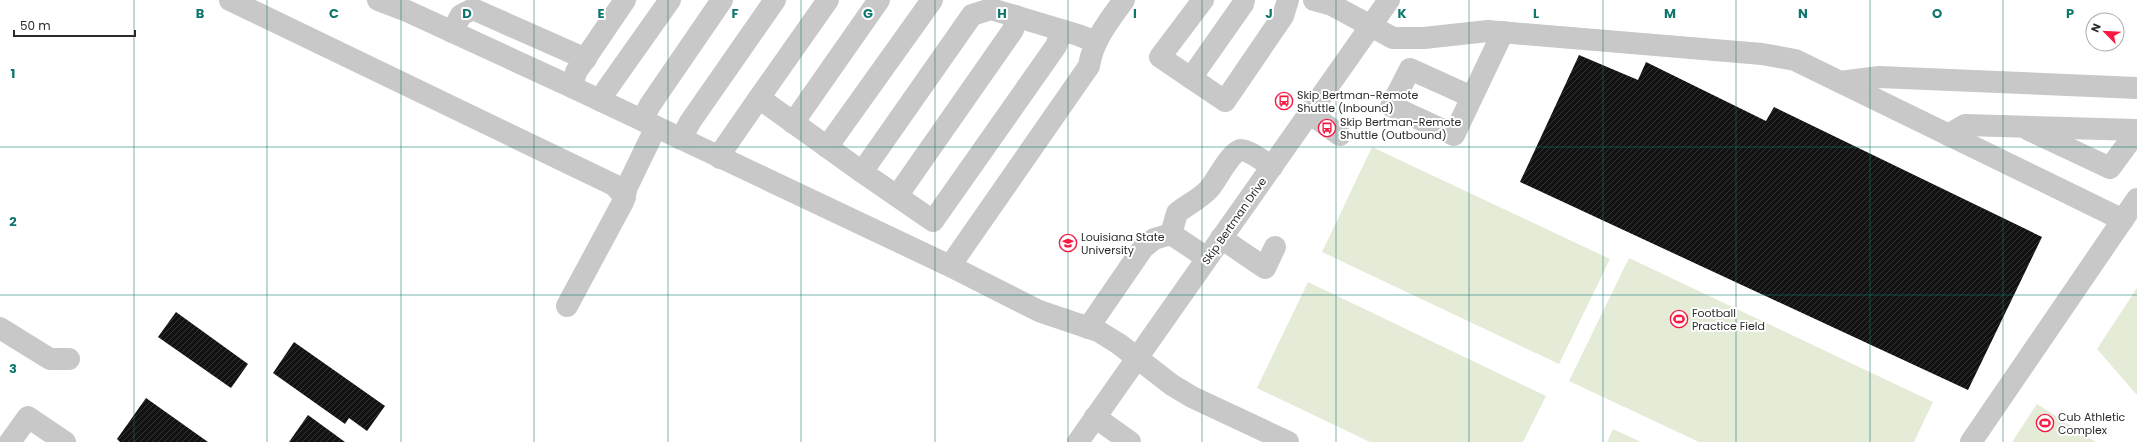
<svg xmlns="http://www.w3.org/2000/svg" width="2137" height="442" viewBox="0 0 2137 442" font-family="Poppins,sans-serif">
<style>
.garden{fill:#e4ebd7}
.building{fill:url(#building-hatch)}
.lines{fill:none;stroke-linecap:round;stroke-linejoin:round}
.minor{stroke:#c8c8c8;stroke-width:22}
.grid{fill:none;stroke:#0f766e;stroke-width:1;stroke-opacity:0.55}
.labels{text-anchor:middle;stroke-width:4;stroke-linejoin:round;paint-order:stroke}
.poi-label{font-size:11px;fill:#2b2b2b;stroke:#fff;text-anchor:start}
.street-label{font-size:11px;fill:#2b2b2b;stroke:#fff}
.grid-label{font-size:13px;text-anchor:middle;font-weight:bold;fill:#0f766e;stroke:#fff;stroke-width:4;stroke-linejoin:round;paint-order:stroke}
</style>
<defs>
<pattern id="building-hatch" width="6" height="6" patternUnits="userSpaceOnUse"><rect width="6" height="6" fill="#121212"/><path d="M-1 1l2-2M0 6l6-6M5 7l2-2" fill="none" stroke="#353535"/></pattern>
</defs>
<rect width="100%" height="100%" fill="#fff"/>
<g class="garden">
<polygon points="1372,147 1610,259 1559,364 1322,252"/>
<polygon points="1629,258 1933,402 1914,442 1699,442 1569,381"/>
<polygon points="1308,282 1546,396 1523,442 1370,442 1257,388"/>
<polygon points="2137,288 2137,395 2097,349"/>
<polygon points="2037,404 2096,442 2012,442"/>
<polygon points="1613,429 1641,442 1607,442"/>
</g>
<g class="building">
<polygon points="1579,55 1638,80 1646,62 1766,121 1774,107 2042,237 1968,390 1520,182"/>
<polygon points="176,312 248,364 231,388 158,337"/>
<polygon points="294,342 385,406 367,431 349,418 345,424 273,373"/>
<polygon points="146,398 208,442 120,442 117,439"/>
<polygon points="308,415 345,442 289,442"/>
</g>
<g class="lines">
<g class="minor">
<polyline points="230,0 614,185 625,197"/>
<polyline points="378,0 407,11 572,87"/>
<polyline points="625,0 576,72 572,87 950,266 1039,311 1098,331 1119,344 1172,385 1192,397 1288,442"/>
<polyline points="828,0 759,98 862,172"/>
<polyline points="1203,0 1160,57 1225,101 1283,16 1288,0"/>
<polyline points="1314,0 1332,5 1393,38 1424,38 1488,31 1762,54 1795,60 2123,220"/>
<polyline points="1062,30 1056,46 933,221 862,172 972,15 991,9 1078,35 1096,42"/>
<polyline points="452,32 461,15 473,9 586,59"/>
<polyline points="1191,78 1243,4 1244,0"/>
<polyline points="1840,82 1879,77 2137,88"/>
<polyline points="1472,97 1410,69 1391,106 1454,135 1503,32"/>
<polyline points="601,101 607,89 670,0"/>
<polyline points="1309,113 1340,135"/>
<polyline points="642,120 650,105 722,0"/>
<polyline points="793,123 879,0"/>
<polyline points="2029,130 2110,168 2137,131"/>
<polyline points="1948,135 1965,125 2137,130"/>
<polyline points="681,139 690,122 775,0"/>
<polyline points="827,147 932,0"/>
<polyline points="720,158 725,147 759,98"/>
<polyline points="897,196 1013,30 1016,16"/>
<path d="M1171 234 1177 213C1188 204 1200 199 1209 189 1217 180 1229 154 1240 150 1246 148 1266 163 1272 167"/>
<polyline points="1221,238 1265,268 1275,247"/>
<path d="M950 266 1089 66C1093 40 1109 21 1124 0"/>
<polyline points="567,306 623,202 627,187 656,127"/>
<polyline points="0,328 50,359 69,359"/>
<polyline points="1088,328 1143,248 1154,239 1171,234 1207,258"/>
<polyline points="1095,417 1130,442"/>
<polyline points="10,442 28,417 65,442"/>
<polyline points="1078,442 1389,0"/>
<polyline points="1971,442 2137,199"/>
</g>
</g>
<path class="grid" d="M134 0V442M267 0V442M401 0V442M534 0V442M668 0V442M801 0V442M935 0V442M1068 0V442M1202 0V442M1336 0V442M1469 0V442M1603 0V442M1736 0V442M1870 0V442M2003 0V442M0 147H2137M0 295H2137"/>
<defs>
<symbol id="bus-ring" viewBox="-11 -11 22 22"><circle r="9.5" fill="#fff" stroke="#f61a43" stroke-width="1.5"/><path d="M-5-6H5V4H4V6H2V4H-2V6H-4V4H-5ZM-3.5-4V0h7V-4ZM-3.5 1.2v1.5H-2V1.2ZM2 1.2v1.5H3.5V1.2Z" fill="#f61a43"/></symbol>
<symbol id="university-ring" viewBox="-11 -11 22 22"><circle r="9.5" fill="#fff" stroke="#f61a43" stroke-width="1.5"/><path d="M0-5L7-2L0 1L-7-2ZM-4 1L0 2.5L4 1V4Q0 6-4 4Z" fill="#f61a43"/></symbol>
<symbol id="stadium-ring" viewBox="-11 -11 22 22"><circle r="9.5" fill="#fff" stroke="#f61a43" stroke-width="1.5"/><path d="M0-5a6.5 5 0 1 0 0 10a6.5 5 0 1 0 0-10ZM-3.5-1.8h7v3.6h-7Z" fill="#f61a43"/></symbol>
</defs>
<g fill-rule="evenodd">
<use href="#bus-ring" x="1274" y="91" width="20" height="20"/>
<use href="#bus-ring" x="1317" y="118" width="20" height="20"/>
<use href="#university-ring" x="1058" y="233" width="20" height="20"/>
<use href="#stadium-ring" x="1669" y="309" width="20" height="20"/>
<use href="#stadium-ring" x="2035" y="413" width="20" height="20"/>
</g>
<g class="labels">
<g class="poi-label">
<text x="1297" y="99">Skip Bertman-Remote<tspan x="1297" dy="13">Shuttle (Inbound)</tspan></text>
<text x="1340" y="126">Skip Bertman-Remote<tspan x="1340" dy="13">Shuttle (Outbound)</tspan></text>
<text x="1081" y="241">Louisiana State<tspan x="1081" dy="13">University</tspan></text>
<text x="1692" y="317">Football<tspan x="1692" dy="13">Practice Field</tspan></text>
<text x="2058" y="421">Cub Athletic<tspan x="2058" dy="13">Complex</tspan></text>
</g>
<g class="street-label">
<text transform="translate(1234 221) rotate(-55)" y="4">Skip Bertman Drive</text>
</g>
</g>
<g class="grid-label">
<text x="200" y="18">B</text>
<text x="334" y="18">C</text>
<text x="467" y="18">D</text>
<text x="601" y="18">E</text>
<text x="735" y="18">F</text>
<text x="868" y="18">G</text>
<text x="1002" y="18">H</text>
<text x="1135" y="18">I</text>
<text x="1269" y="18">J</text>
<text x="1402" y="18">K</text>
<text x="1536" y="18">L</text>
<text x="1670" y="18">M</text>
<text x="1803" y="18">N</text>
<text x="1937" y="18">O</text>
<text x="2070" y="18">P</text>
<text x="13" y="78">1</text>
<text x="13" y="226">2</text>
<text x="13" y="373">3</text>
</g>
<g transform="translate(2105 32) rotate(294)"><circle r="19" fill="#ffffff" stroke="#aaaaaa"/>
<path d="M0-3L7 15L0 10L-7 15Z" fill="#f61a43"/>
<text y="-6" font-size="11" font-weight="bold" text-anchor="middle" fill="#2b2b2b">N</text>
</g>
<path d="M14 30v6h121v-6" fill="none" stroke="#2b2b2b" stroke-width="2"/>
<text x="20" y="30" font-size="12" fill="#2b2b2b" stroke="#ffffff" stroke-width="3" paint-order="stroke">50 m</text>
</svg>
